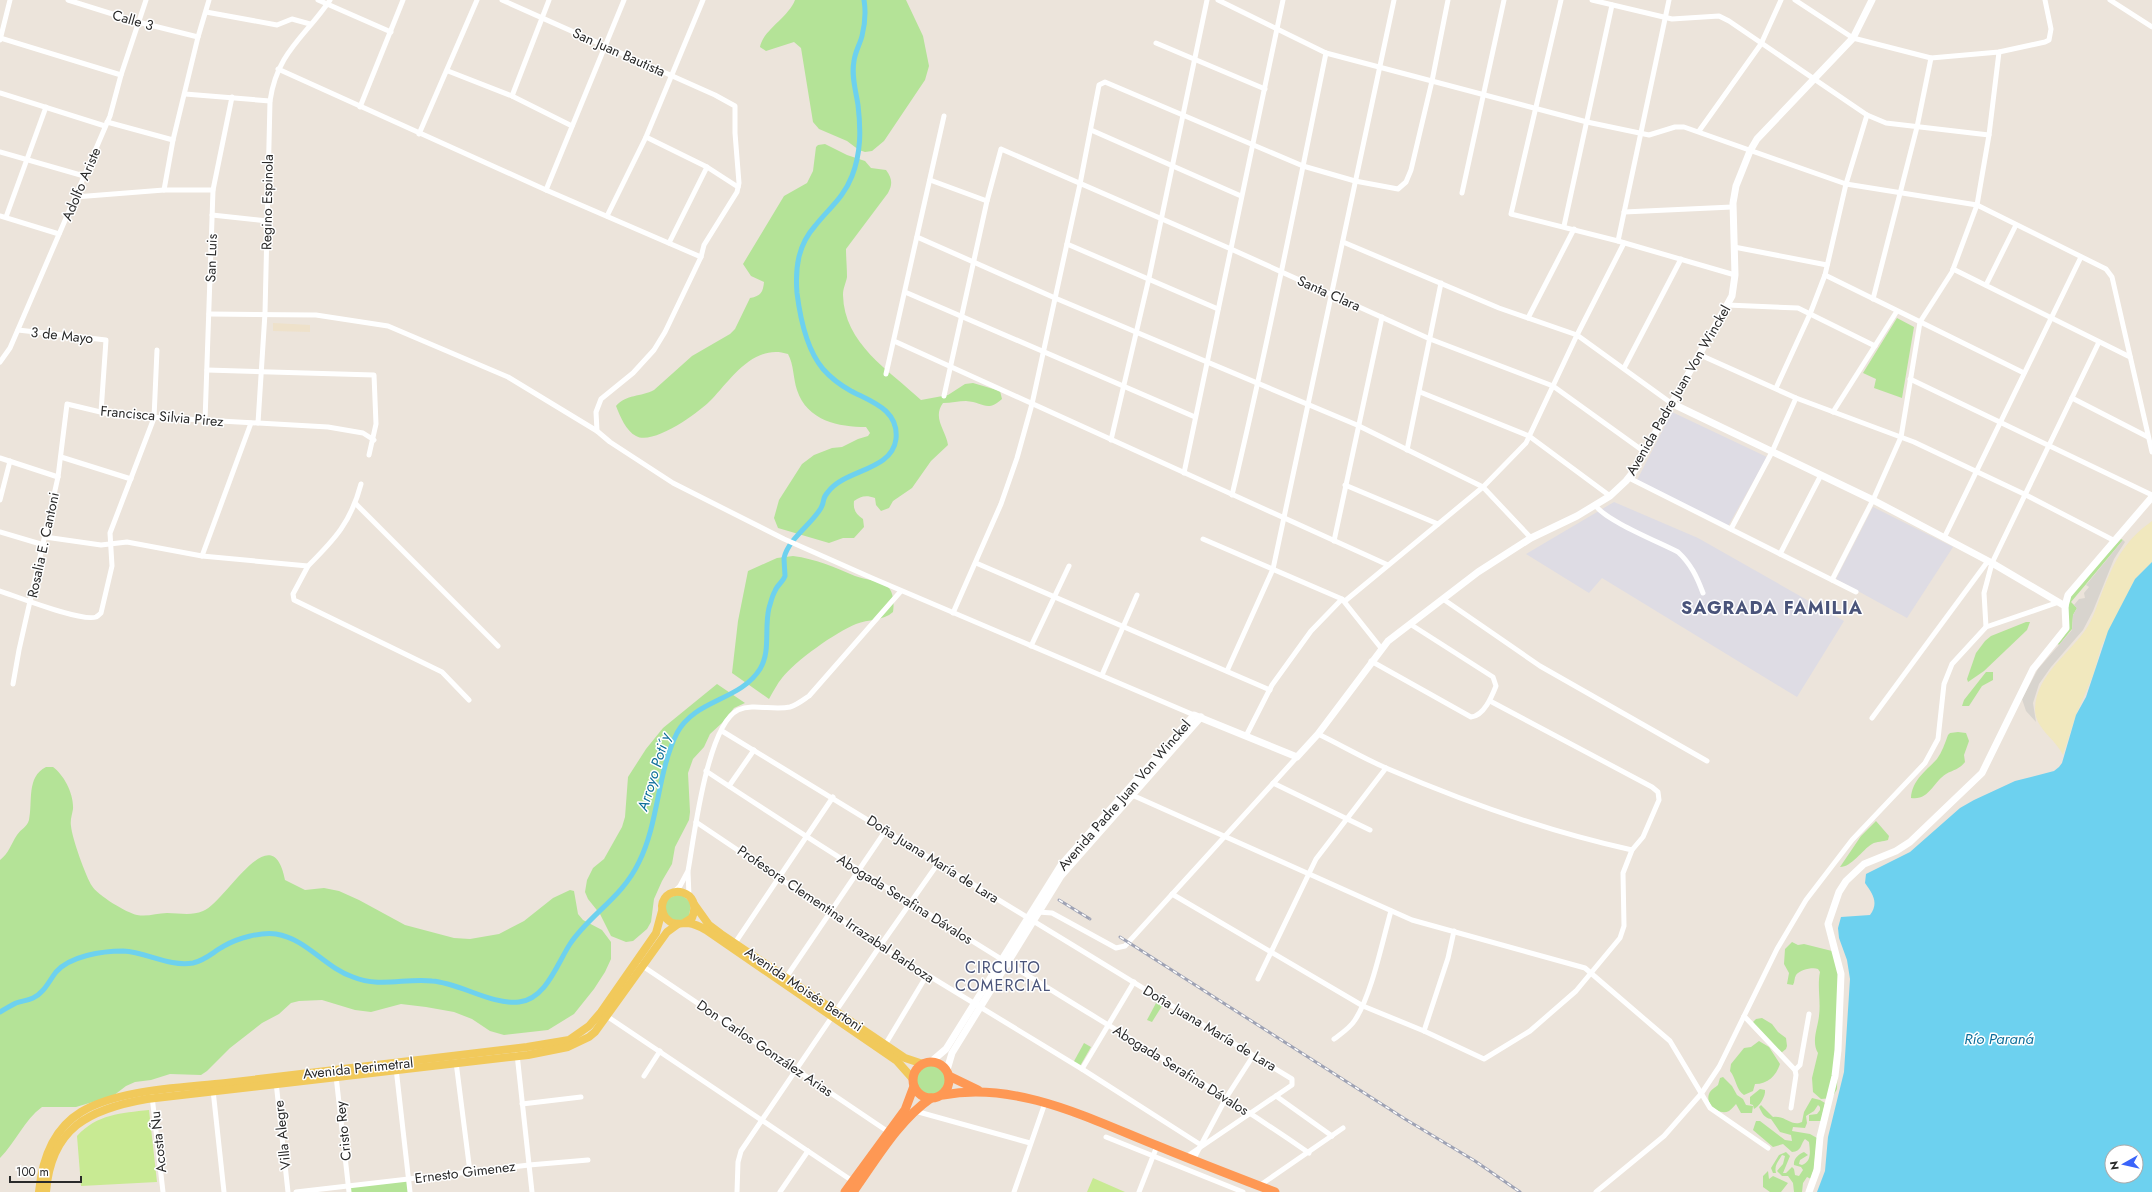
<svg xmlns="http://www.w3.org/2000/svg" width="2152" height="1192" viewBox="0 0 2152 1192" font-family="Jost,sans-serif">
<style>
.industrial{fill:#dedce4}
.education{fill:#eee1ca}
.green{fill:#b4e397}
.sand{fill:#f1e8be}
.pitch{fill:#c8ea93}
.plaza{fill:#d8d4ce}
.water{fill:#6dd1ef;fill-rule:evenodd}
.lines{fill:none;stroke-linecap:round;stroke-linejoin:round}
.canal{stroke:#6dd1ef;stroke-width:5}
.street{stroke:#fff;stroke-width:5}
.secondary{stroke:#fff;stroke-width:7}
.primary{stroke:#f1c95b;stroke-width:8}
.highway{stroke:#fe9854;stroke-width:9}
.rail-casing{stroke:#9ea2b4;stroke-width:3}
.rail{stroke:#fff;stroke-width:1.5;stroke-dasharray:4.5;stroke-linecap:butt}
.labels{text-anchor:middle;stroke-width:3;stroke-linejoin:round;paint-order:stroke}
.street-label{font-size:14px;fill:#2a2a2a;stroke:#fff}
.water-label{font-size:15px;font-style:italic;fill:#0d6e9a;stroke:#fff}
.quarter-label{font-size:16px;letter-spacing:1px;fill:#4a547a;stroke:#fff}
.district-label{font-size:18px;font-weight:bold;letter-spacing:1px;fill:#4a547a;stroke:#fff}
</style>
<rect width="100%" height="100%" fill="#ece4db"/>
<g class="industrial">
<polygon points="1672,412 1767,457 1727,528 1637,480"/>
<polygon points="1614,502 1698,538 1844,621 1797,697 1602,578 1589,593 1526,554"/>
<polygon points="1873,507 1953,547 1907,618 1836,579"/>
</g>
<polygon class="education" points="273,323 310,325 310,332 273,331"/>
<g class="green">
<path d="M795 0H906L923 36 929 66 925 80 884 141 872 151 865 152 859 150 847 141 819 129 813 122 801 48 794 42 766 51 760 47C763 30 788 18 795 0Z"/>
<path d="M825 144 847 155 865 161 871 168 886 170C892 178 893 184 888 193L846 249C846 258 847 267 847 277 846 283 843 288 843 295 844 344 889 370 921 400L948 395 965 384 973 383 1000 391 1002 399C987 413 983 402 966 401 959 401 951 403 943 403 932 418 946 430 948 445L931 461 912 488 893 501 889 508 881 511 876 505 875 498C866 495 861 496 854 501 853 510 856 514 863 519L864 527 854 538H843L829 543 778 528 774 518 779 500 802 464 814 455 832 448 842 447 858 439 868 436 870 433 866 427C839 427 807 421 797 390 793 378 794 365 788 354 754 343 731 379 712 399 700 412 653 446 636 436 626 431 620 416 616 406 626 394 641 397 654 390L692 356 730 334 735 329 750 298C761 296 763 292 764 282L751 276 743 264 784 196 807 183 813 171 816 147 818 145Z"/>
<polygon points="1897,318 1914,327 1902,398 1874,388 1876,379 1863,373"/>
<path d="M2121 539 2123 540 2071 602 2077 608 2073 615 2072 629 2059 645 2058 644C2078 622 2061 611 2071 595 2083 577 2106 556 2121 539Z"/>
<path d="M793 556C816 559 834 567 855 576 865 580 882 580 889 588 894 594 894 606 893 612 883 621 868 619 856 624 836 632 795 661 782 678 777 684 773 692 769 699L732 673 738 621 748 571 777 558Z"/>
<polygon points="2026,622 2030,622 2027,630 1984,671 1968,682 1967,679 1976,653 1985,641 1991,636"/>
<polygon points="1986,672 1993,672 1993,680 1982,686 1969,706 1962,706 1964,700"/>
<polygon points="717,684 745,703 734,708 723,722 710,734 704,747 693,759 688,773 690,812 689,820 675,847 672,864 662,881 654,899 651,922 647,929 633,941 626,942 611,936 600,914 588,899 585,892 587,880 593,868 604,859 622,827 625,817 628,777 646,749 663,728"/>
<path d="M1958 732 1966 733 1969 741 1964 755 1965 762C1960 769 1953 770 1946 774 1933 782 1929 801 1911 798 1912 780 1926 771 1937 759 1942 752 1945 743 1948 735L1950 733Z"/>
<path d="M46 767H53C64 775 74 794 73 809 72 815 70 820 71 826 72 838 86 877 92 886 97 895 127 913 137 915 148 917 157 913 167 913 180 913 191 916 203 911 226 902 272 813 285 880L305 890 324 888 339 891 359 900 405 925 454 938 470 939 499 934 524 921 553 898 570 890 574 891 578 914 583 920 602 930 611 942V959L605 972 594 989 574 1014 548 1030 504 1035 490 1031 472 1019 454 1012 426 1007 401 1004 371 1012 355 1010 322 1000 299 1001 291 1003 279 1014 262 1023 230 1048 207 1071 201 1075 170 1074 151 1080 135 1082 126 1086 113 1096 76 1107H42C24 1120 16 1142 0 1158V860C9 853 11 844 17 835 21 829 27 827 29 820 33 802 26 777 46 767Z"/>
<path d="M1876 821 1889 836 1888 840C1883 842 1877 841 1872 844 1862 850 1852 867 1840 867L1861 836Z"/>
<path d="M681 894 691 903 689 917 677 922 666 915C665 898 665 899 681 894Z"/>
<path d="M1792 942 1798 945 1804 944 1832 951 1841 976 1837 1089 1832 1098 1821 1099 1813 1092 1812 1078 1818 1053C1811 1042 1818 1027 1819 1016 1821 1001 1817 986 1820 972L1818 969C1812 967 1800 970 1796 975 1794 978 1795 982 1793 985L1787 984 1789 973 1784 964 1785 949Z"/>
<polygon points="1156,1003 1162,1006 1152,1022 1147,1020"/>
<polygon points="1762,1018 1772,1024 1778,1032 1786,1038 1787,1046 1786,1049 1781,1053 1752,1023 1756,1019"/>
<path d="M1759 1041 1769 1047 1780 1064C1776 1076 1768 1084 1755 1084L1753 1091 1744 1095C1736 1090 1736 1078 1730 1071L1731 1064 1744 1048 1751 1047Z"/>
<polygon points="1084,1043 1091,1047 1080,1066 1073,1063"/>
<circle cx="931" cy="1080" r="15"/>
<path d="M1723 1077 1732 1086 1737 1095 1743 1099 1746 1105 1753 1106 1752 1113H1741L1736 1104C1734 1106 1732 1109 1729 1111 1719 1116 1705 1104 1709 1094 1711 1089 1715 1088 1718 1085L1720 1078Z"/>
<path d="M1760 1089 1765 1090C1766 1096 1759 1107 1754 1109L1753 1105 1750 1104V1097Z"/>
<path d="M1812 1098 1820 1100 1825 1103 1821 1121H1809V1115L1817 1114 1820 1110V1107L1818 1105 1814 1111 1806 1116 1807 1123 1805 1128 1793 1127 1792 1131 1810 1134 1817 1138 1814 1168 1811 1179 1807 1177 1803 1183 1802 1192H1794L1793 1183 1788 1176H1782L1777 1171 1783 1164 1785 1156 1782 1155C1778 1162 1774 1165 1776 1173H1773L1771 1168 1779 1155 1786 1152 1790 1156 1783 1173H1786L1792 1167 1794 1169 1795 1175 1799 1176 1803 1170 1801 1167 1794 1165C1793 1159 1799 1154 1804 1152L1808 1155 1800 1160 1799 1164 1802 1165C1812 1161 1810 1151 1809 1142L1805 1139C1800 1145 1802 1151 1792 1152L1783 1144 1773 1147 1753 1130 1756 1121H1760L1785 1140 1792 1141 1791 1135 1780 1132 1771 1119C1764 1118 1762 1113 1759 1107L1761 1105 1773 1117C1786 1115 1791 1127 1802 1122L1804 1112Z"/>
<polygon points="1768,1171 1769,1179 1773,1176 1788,1183 1781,1192 1770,1192 1763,1187 1763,1176"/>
<polygon points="409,1179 410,1192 349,1192 348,1186"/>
</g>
<path class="sand" d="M2152 521V562L2135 579 2101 647 2094 673 2076 715 2063 755C2055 738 2035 729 2035 709 2036 674 2071 653 2088 626 2094 616 2097 605 2101 595 2114 562 2123 542 2152 521Z"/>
<g class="pitch">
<path d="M149 1110 157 1182 81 1186 77 1136C97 1114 121 1113 149 1110Z"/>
<polygon points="1093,1178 1125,1192 1087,1192"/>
</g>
<polygon class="plaza" points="2123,540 2125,542 2114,559 2093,611 2083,630 2051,667 2039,684 2033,703 2036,722 2026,711 2022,699 2038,669 2072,630 2073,615 2077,608 2074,605 2079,599 2085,598 2084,593 2089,587 2086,585"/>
<path class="water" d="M2152 562V1192H1817L1825 1171 1828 1137 1844 1072 1850 979 1847 960 1839 938 1838 928 1841 917 1870 915C1879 903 1873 894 1865 883L1866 874 1910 852 1960 808 1974 800 2015 781 2054 771 2059 767 2062 763 2076 715 2086 697 2108 631 2135 579ZM2112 1152H2136V1176H2112Z"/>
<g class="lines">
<path class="canal" d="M0 1012C5 1009 10 1006 16 1003 21 1001 27 1001 33 998 44 993 49 981 56 972 70 956 102 951 123 951 147 952 168 967 193 963 206 960 213 952 224 946 238 938 260 932 276 934 307 939 324 967 353 977 380 988 405 978 432 981 460 983 491 1005 519 1002 546 999 557 964 570 944 590 914 622 898 639 862 659 822 657 773 677 733 695 699 740 701 760 669 771 651 764 628 769 608 771 602 772 596 775 591 777 585 783 582 785 576 785 574 784 561 784 558 789 538 811 525 821 508 826 498 821 500 828 492 845 469 892 471 896 439 899 410 872 402 851 391 842 386 830 377 823 369 807 350 800 317 797 293 795 268 798 245 815 226 829 208 843 199 852 176 861 153 861 130 858 105 856 91 851 76 854 61 855 52 860 44 862 36 865 24 866 12 864 0"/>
<g class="street">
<polyline points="68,0 138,22 198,37"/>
<polyline points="318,0 391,32"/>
<polyline points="502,0 715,95 735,106 735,133 739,183 737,192 704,245 701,257 665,332 654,350 633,373 601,399 596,412 597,431 610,442 673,483 784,539 872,578 1194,715"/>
<polyline points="1218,0 1326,53 1587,122 1649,135 1675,127 1684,127 1846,184 1977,205 2106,269 2112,277 2152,452"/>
<polyline points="1561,0 1511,214 1618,241 1735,275"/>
<polyline points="1592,0 1672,19 1719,16 1729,21 1867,115 1886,123 1989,135"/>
<polyline points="1795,0 1853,38 1931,58 1999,52 2045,42 2049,40 2051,29 2045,0"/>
<polyline points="2110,0 2152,27"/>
<polyline points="206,12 277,25 292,19 310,24"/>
<polyline points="0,38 121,75"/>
<polyline points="0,40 10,0"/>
<polyline points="1156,43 1265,89"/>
<polyline points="278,69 546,190 701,257"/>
<polyline points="448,71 512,96 572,126"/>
<polyline points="0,93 105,126"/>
<polyline points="185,94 270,101"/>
<polyline points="512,96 549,0"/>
<polyline points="360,107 403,0"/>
<polyline points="107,122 173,140"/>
<polyline points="1091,130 1241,196"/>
<polyline points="1699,131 1761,44 1781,0"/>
<polyline points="419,134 477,0"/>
<polyline points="646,137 707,167 738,187"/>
<polyline points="0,152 84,176"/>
<polyline points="930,180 987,201"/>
<polyline points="164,190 173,140 198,37 209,0"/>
<polyline points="546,190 624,0"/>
<polyline points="1462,193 1504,0"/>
<polyline points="75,197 164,190 213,190"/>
<polyline points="1624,212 1732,207"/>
<polyline points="212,215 267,221"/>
<polyline points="0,216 59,234"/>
<polyline points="607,216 646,137 703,0"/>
<polyline points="6,217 46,107"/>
<polyline points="1564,226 1612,5"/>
<polyline points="917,237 1055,298 1357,425 1483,487 1531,538"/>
<polyline points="1618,241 1669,0"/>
<polyline points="1343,242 1499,308 1577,335 1671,403"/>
<polyline points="669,243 707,167"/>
<polyline points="1067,244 1218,309"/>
<polyline points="1734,247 1827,265"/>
<polyline points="1953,269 2130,357"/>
<polyline points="1825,275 2024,373"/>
<polyline points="1986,285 2016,225"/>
<polyline points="905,292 1195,417"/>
<polyline points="1873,299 1917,127 1931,58"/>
<polyline points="1727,305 1798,308 1875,346"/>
<polyline points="209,314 316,315 388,326 508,377 597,431"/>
<polyline points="1528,318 1574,229"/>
<polyline points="18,330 106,340 101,412"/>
<polyline points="894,341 1388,565"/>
<polyline points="1698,354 1796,398 1914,442 2024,494 2115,541"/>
<polyline points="0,362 10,348 110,116 121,75 146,0"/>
<polyline points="1624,368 1681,259"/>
<polyline points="207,370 374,375 376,424 369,455"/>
<polyline points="886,374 944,116"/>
<polyline points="1910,379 2152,495"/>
<polyline points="1776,388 1810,314 1825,275 1846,184 1867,115"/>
<polyline points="1420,392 1529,436 1610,496"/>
<polyline points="944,396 987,201 1001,149 1231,249 1430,339 1553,386 1646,453"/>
<polyline points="2072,398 2148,437"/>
<polyline points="1833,412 1897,311"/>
<polyline points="205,421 213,190 232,97"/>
<path d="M258 423 265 313 270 101C277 52 305 37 330 0"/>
<polyline points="1111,440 1149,278 1207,0"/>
<polyline points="1407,450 1441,283"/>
<polyline points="61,457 131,479"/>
<polyline points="0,458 58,477"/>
<polyline points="1184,473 1283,0"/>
<polyline points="1629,478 1856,592"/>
<polyline points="1345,485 1438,524"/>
<path d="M1232 495C1267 348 1296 200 1326 53"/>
<polyline points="0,500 10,461"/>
<polyline points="356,504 498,646"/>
<path d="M1595 505C1606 521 1659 542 1678 552 1691 564 1697 577 1703 593"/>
<polyline points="1731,529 1772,452 1796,398"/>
<polyline points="0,532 44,545"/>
<polyline points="45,537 101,545 127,542 202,556 308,566 293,594 294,600 442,672 469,700"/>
<polyline points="1944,538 2081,257"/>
<polyline points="1203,539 1342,599 1381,648"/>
<polyline points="1334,541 1382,317"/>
<polyline points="1780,554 1821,475"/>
<polyline points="202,556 251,423"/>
<polyline points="976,563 1270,690"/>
<path d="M308 566C335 539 351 522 361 484"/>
<polyline points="1832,580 1873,500 1901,437 1920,322 1952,272 1977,205 1989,135 1999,52"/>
<path d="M0 591C18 597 81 622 96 617 98 616 100 614 101 613L112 566 110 533 154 418 157 350"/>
<polyline points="1443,599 1540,666 1707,761"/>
<polyline points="953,613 1001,504 1017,458 1032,404 1080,184 1099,85 1105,82 1303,166 1355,181 1398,189 1406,182 1411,170 1432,81 1448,0"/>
<polyline points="1986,627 1984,593 1992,563 2099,342"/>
<polyline points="1031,646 1069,566"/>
<path d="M1371 661 1471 717C1484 716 1492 696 1496 686L1493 677 1410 624"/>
<polyline points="1227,671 1273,569 1394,0"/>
<polyline points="1102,675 1137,595"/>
<polyline points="13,684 19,650 58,477 67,404 113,415 328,427 363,433 374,440"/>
<polyline points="1872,718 1988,561"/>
<polyline points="722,731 1292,1079 1292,1085 1186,1157"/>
<path d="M1318 734C1341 745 1363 758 1386 768 1465 802 1549 832 1632 850"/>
<polyline points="1246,736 1272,685 1311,631 1342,599 1345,601 1483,487 1526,443 1577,335 1624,243"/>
<path d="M706 771C819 846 933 917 1048 988 1135 1042 1224 1094 1309 1153"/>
<polyline points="1273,783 1370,830"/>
<polyline points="729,786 754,750"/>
<polyline points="1132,795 1412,920 1585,968 1670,1041 1710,1108 1768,1148"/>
<polyline points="696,822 880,946 1082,1069 1201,1145"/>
<polyline points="688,872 689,896"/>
<path d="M674 892 680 886 688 871C694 838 707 725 738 710 754 703 773 711 790 707 797 705 803 700 809 696L901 591"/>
<polyline points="1172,894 1363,1006 1424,1031 1484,1059 1530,1031 1576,991 1620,938 1624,926 1623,873 1632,850 1643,837 1659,800 1658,792 1652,787 1490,701"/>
<polyline points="1038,912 1052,913 1116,948 1125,946 1297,757"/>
<polyline points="733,946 833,797"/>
<polyline points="641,965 890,1133"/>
<polyline points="785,979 886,830"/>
<polyline points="1258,979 1316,859 1386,768"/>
<polyline points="605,1015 854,1182"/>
<polyline points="1744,1016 1795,1070 1796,1075 1791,1108"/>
<polyline points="1424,1031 1448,958 1454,931"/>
<path d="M1334 1039C1342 1033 1350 1028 1355 1020 1372 994 1382 942 1391 911"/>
<polyline points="885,1045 927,975"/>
<polyline points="517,1054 532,1192"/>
<polyline points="456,1062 470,1172"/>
<polyline points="396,1068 410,1192"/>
<polyline points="1082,1069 1134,982"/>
<polyline points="1795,1070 1800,1065 1809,1014"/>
<polyline points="336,1076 349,1192"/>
<polyline points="644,1076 660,1051"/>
<polyline points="276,1082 288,1192"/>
<polyline points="213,1090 224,1192"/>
<polyline points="152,1096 163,1192"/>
<polyline points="1276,1096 1332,1136"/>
<polyline points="522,1104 581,1097"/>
<polyline points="915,1111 1030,1143"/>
<polyline points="1106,1137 1243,1192"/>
<polyline points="1193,1160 1226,1098 1253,1056"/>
<polyline points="1259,1186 1343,1128"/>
<polyline points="296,1192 529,1165 588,1160"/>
<polyline points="737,1192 738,1162 741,1151 880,946 939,862"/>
<polyline points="780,1192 808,1151"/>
<polyline points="1014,1192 1045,1103"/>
<polyline points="1139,1192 1157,1146"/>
<polyline points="1596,1192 1664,1136 1701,1094 1719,1067 1777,949 1806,900 1852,840 1925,763 1938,739 1944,684 1952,664 1986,627 2059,602"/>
</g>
<g class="secondary">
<polyline points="1671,403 1873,500 1992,563 2065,606"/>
<polyline points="932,1061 946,1049 1061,865 1194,715 1297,757 1318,734 1388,641 1478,572 1531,538 1577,516 1610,496 1626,481 1634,471 1732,296 1735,275 1733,203 1736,186 1750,151 1757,139 1853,38 1872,0"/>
<polyline points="947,1070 952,1053 1061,876 1201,717"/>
<polyline points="1809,1192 1817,1170 1820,1137 1835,1076 1838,1050 1841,974 1828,924 1839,892 1846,881 1864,864 1896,851 1910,842 1982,773 2033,669 2066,628 2065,606 2068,595 2152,497"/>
</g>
<g class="primary">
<polyline points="694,904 709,925 721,934 905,1058 923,1064"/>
<path d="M684 923 692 918C704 890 665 882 662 906 662 912 664 917 668 920 674 926 681 923 688 923 695 924 701 927 706 930L897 1061 913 1079"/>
<path d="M39 1192C42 1161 53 1129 81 1112 119 1089 182 1088 226 1083 326 1071 427 1059 527 1047L569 1040 589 1026 601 1012 656 933 662 911"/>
<path d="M46 1192C51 1128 89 1109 147 1099L528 1055 568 1047 589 1037 595 1032 667 932 678 924"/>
</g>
<g class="highway">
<circle cx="931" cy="1080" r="18"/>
<polyline points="949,1076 978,1090"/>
<path d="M943 1095C1018 1081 1090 1119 1158 1146 1197 1162 1236 1177 1275 1192"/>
<polyline points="845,1192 905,1110 914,1086"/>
<path d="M853 1192C876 1160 898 1121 931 1098"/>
</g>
<defs>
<g id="rail">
<polyline points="1059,900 1090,919"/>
<polyline points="1120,937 1405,1119 1475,1161 1520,1192"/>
</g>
</defs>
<use href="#rail" class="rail-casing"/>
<use href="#rail" class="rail"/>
</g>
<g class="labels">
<g class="street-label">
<text transform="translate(133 20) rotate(16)" y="5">Calle 3</text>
<text transform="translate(619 52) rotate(24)" y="5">San Juan Bautista</text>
<text transform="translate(81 184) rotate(-67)" y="5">Adolfo Ariste</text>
<text transform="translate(267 202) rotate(-89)" y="5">Regino Espinola</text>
<text transform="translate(211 258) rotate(-88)" y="5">San Luis</text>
<text transform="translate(1329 293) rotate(24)" y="5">Santa Clara</text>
<text transform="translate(62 335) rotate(6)" y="5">3 de Mayo</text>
<text transform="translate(1678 390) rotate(-60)" y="5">Avenida Padre Juan Von Winckel</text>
<text transform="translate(162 416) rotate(5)" y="5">Francisca Silvia Pirez</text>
<text transform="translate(43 545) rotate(-78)" y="5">Rosalia E. Cantoni</text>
<text transform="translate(1124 795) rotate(-49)" y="5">Avenida Padre Juan Von Winckel</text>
<text transform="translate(933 859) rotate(32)" y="5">Doña Juana María de Lara</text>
<text transform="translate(905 899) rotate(32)" y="5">Abogada Serafina Dávalos</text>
<text transform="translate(836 914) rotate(34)" y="5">Profesora Clementina Irrazabal Barboza</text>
<text transform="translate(804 989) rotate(34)" y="5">Avenida Moisés Bertoni</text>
<text transform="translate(1210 1028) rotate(31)" y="5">Doña Juana María de Lara</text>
<text transform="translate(765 1048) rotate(34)" y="5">Don Carlos González Arias</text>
<text transform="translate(358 1068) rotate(-6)" y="5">Avenida Perimetral</text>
<text transform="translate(1181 1070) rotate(32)" y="5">Abogada Serafina Dávalos</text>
<text transform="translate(343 1131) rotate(-96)" y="5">Cristo Rey</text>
<text transform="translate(282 1135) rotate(-96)" y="5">Villa Alegre</text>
<text transform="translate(158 1142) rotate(-96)" y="5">Acosta Ñu</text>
<text transform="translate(465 1172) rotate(-7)" y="5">Ernesto Gimenez</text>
</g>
<g class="water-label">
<text transform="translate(654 772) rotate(-73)" y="5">Arroyo Poti´y</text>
<text x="1999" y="1044">Río Paraná</text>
</g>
<g class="quarter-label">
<text x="1003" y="973">CIRCUITO<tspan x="1003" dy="18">COMERCIAL</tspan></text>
</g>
<g class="district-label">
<text x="1772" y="614">SAGRADA FAMILIA</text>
</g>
</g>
<g transform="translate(2124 1164) rotate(262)"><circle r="19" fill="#ffffff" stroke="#aaaaaa"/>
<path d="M0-3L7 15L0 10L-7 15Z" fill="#3a64fa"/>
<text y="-6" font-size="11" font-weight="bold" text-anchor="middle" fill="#2a2a2a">N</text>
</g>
<path d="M10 1176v6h71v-6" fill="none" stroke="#2a2a2a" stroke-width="2"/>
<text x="16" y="1176" font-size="12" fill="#2a2a2a" stroke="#ffffff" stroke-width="3" paint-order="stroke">100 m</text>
</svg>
